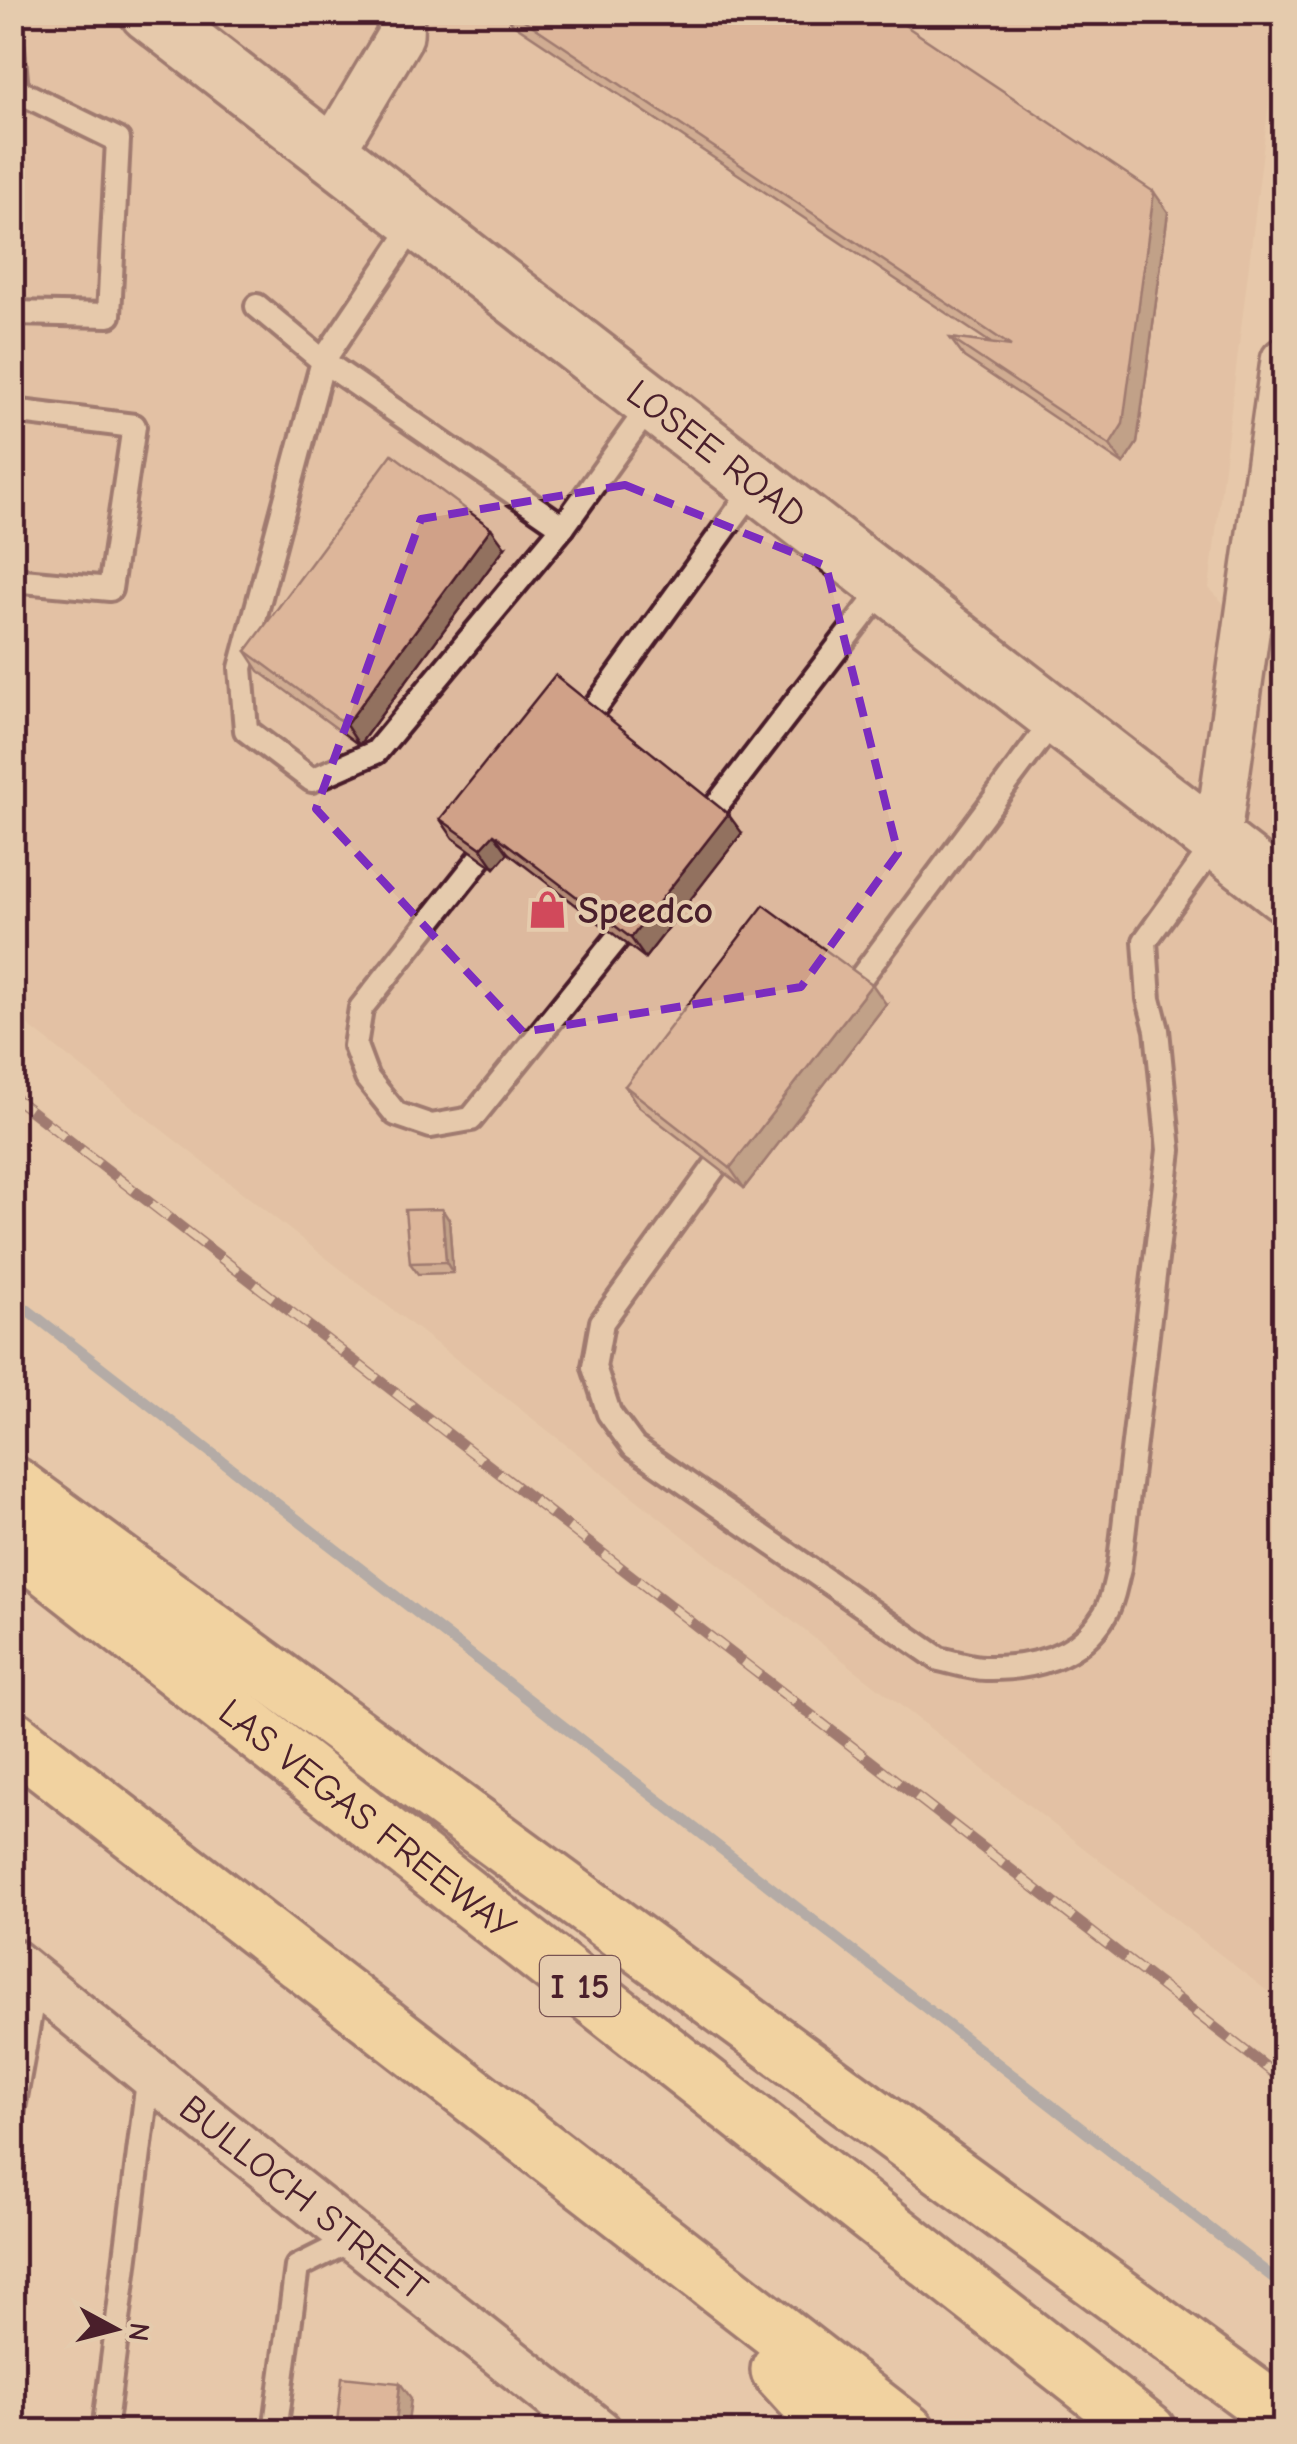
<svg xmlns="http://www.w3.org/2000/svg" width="1297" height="2444" viewBox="0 0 1297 2444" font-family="'Comic Neue',sans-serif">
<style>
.built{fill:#ddb99e}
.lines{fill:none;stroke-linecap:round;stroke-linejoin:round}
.stream{stroke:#7488a2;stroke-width:11}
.service-casing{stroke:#4a1f2b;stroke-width:30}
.minor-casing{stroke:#4a1f2b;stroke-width:52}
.secondary-casing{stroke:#4a1f2b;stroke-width:62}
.motorway-casing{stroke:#4a1f2b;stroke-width:62}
.service{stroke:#e5cbad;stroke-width:22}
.minor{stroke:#e5cbad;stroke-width:45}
.secondary{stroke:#e5cbad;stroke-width:55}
.motorway{stroke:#fdde96;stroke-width:55}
.rail-casing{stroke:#4a1f2b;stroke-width:11}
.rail{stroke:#e5cbad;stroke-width:8;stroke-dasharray:22;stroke-linecap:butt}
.wall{fill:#b38a75;stroke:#4a1f2b;stroke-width:2.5}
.shaded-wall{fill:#92715f;stroke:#4a1f2b;stroke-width:2.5}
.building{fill:#d0a188;stroke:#4a1f2b;stroke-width:2.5}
.marked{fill:none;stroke:#7b2cbf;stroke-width:8;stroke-dasharray:20 12;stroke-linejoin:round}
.labels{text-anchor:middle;stroke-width:8;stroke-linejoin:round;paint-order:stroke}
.shield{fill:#e5cbad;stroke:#785352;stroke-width:2.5}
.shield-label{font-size:35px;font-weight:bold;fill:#4a1f2b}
.street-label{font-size:38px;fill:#4a1f2b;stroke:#e5cbad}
.poi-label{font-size:38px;font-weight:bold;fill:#4a1f2b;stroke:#e5cbad;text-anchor:start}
</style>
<rect width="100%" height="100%" fill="#e7c8aa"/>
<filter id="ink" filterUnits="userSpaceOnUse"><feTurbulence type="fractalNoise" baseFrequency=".01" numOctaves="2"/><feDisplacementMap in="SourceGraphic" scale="20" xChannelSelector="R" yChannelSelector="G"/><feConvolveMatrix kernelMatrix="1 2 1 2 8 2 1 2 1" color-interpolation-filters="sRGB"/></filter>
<g filter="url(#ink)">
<polygon class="built" points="12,13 1280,13 1209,588 1284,667 1284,2004 13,1014"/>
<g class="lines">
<polyline class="stream" points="12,1298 1284,2286"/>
<defs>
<g id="service">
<polyline points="12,48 16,90 12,115"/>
<polyline points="417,221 323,361 563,527 652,403"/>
<polyline points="257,306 323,361 241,668 246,730 312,780 376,752 563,527"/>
<polyline points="12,313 109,315 118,140 16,90"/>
<polyline points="12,411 134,426 110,589 12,580"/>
<polyline points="591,713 757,484"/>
<polyline points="713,810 886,585"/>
<polyline points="481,857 361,1008 355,1046 367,1078 396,1114 431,1126 471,1119 618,937"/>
<polyline points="857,983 1056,717"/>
<path d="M715 1166 602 1322 594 1367 609 1413 634 1447 939 1659C954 1662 970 1668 985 1668 1032 1669 1080 1657 1105 1614 1113 1601 1115 1583 1119 1569L1169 1150 1157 1030 1149 999 1145 941 1217 841"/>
<polyline points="12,2114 36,1980"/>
<polyline points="104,2432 149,2073"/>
<polyline points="275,2432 297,2267 355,2238"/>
</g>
<g id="minor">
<polyline points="330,154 400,36 401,12"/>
<polyline points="1217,841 1284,361"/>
<path id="s1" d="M12 1962 215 2127 599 2432"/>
</g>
<g id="secondary">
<path id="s2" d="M148 12 1284 893"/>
</g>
<g id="motorway">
<polyline points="12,1484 1284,2418"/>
<path id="s3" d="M12 1540 1148 2432"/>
<polyline points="12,1738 907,2432"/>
<polyline points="779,2370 801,2394 842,2432"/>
</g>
</defs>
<use href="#service" class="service-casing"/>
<use href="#minor" class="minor-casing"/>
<use href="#secondary" class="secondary-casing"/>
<use href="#motorway" class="motorway-casing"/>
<use href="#service" class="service"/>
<use href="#minor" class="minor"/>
<use href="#secondary" class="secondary"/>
<use href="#motorway" class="motorway"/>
<defs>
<polyline id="rail" points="12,1096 1284,2081"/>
</defs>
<use href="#rail" class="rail-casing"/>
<use href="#rail" class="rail"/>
</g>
<g class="wall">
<polygon points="505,12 885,12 1168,212 1137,443 1123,464 964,357 950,338 991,343 512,23"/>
<polygon points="505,547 359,745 259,671 246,651"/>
<polygon points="440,819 742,833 645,958 508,853 495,868 453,838"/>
<polygon points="886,1004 744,1188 638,1106 625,1086"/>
<polygon points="449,1220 453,1273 418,1274 410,1263"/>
</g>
<g class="shaded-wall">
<polygon points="1154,192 1168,212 1137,443 1123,464 1110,445"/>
<polygon points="491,528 505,547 359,745 346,725"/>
<polygon points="728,814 742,833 645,958 631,938"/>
<polygon points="494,834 508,853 495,868 481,848"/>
<polygon points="872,984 886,1004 744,1188 730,1168"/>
<polygon points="442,1209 449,1220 453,1273 446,1262"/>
<polygon points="400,2383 411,2398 407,2432 395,2432"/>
</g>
<g class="building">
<polygon points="512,12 885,12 1154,192 1123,424 1110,445 950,338 1011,346"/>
<polygon points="392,454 491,528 346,725 246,651"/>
<polygon points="555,675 728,814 631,938 494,834 481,848 440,819"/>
<polygon points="764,905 872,984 730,1168 625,1086"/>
<polygon points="442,1209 446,1262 410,1263 405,1210"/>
<polygon points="342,2377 400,2383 395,2432 336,2432"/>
</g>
</g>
<path d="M0 0H1297V2444H0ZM625 485 826 566 898 853 801 987 523 1032 316 809 421 519Z" fill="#e7c8aa" fill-opacity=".55" fill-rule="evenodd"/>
<path class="marked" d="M625 485 826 566 898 853 801 987 523 1032 316 809 421 519Z"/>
<defs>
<symbol id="shop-bare" viewBox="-9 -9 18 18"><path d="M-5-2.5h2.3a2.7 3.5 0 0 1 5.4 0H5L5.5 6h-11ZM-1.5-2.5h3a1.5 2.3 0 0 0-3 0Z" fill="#d1495b" stroke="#e5cbad" stroke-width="2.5" paint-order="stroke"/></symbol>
</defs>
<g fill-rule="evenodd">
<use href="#shop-bare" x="520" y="882" width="55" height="55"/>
</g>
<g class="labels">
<rect class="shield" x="540" y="1956" width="80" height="60" rx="8"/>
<g class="shield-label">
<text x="580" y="1998">I 15</text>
</g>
<g class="street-label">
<text dy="13" stroke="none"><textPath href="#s2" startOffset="720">LOSEE ROAD</textPath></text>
<text dy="13" stroke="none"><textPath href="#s3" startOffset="452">LAS VEGAS FREEWAY</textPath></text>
<text dy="13" stroke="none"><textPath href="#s1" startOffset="375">BULLOCH STREET</textPath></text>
</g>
<g class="poi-label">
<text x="578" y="923">Speedco</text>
</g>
</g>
<rect width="1297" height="2444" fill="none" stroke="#e5cbad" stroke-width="50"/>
<rect x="25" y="25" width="1247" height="2394" fill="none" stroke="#4a1f2b" stroke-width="4" filter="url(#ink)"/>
<g transform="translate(115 2329) rotate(97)" stroke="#e5cbad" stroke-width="8" paint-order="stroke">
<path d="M0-8L18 38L0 25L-18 38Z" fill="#4a1f2b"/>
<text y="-15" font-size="28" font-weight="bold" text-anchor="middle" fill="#4a1f2b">N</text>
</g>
</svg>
